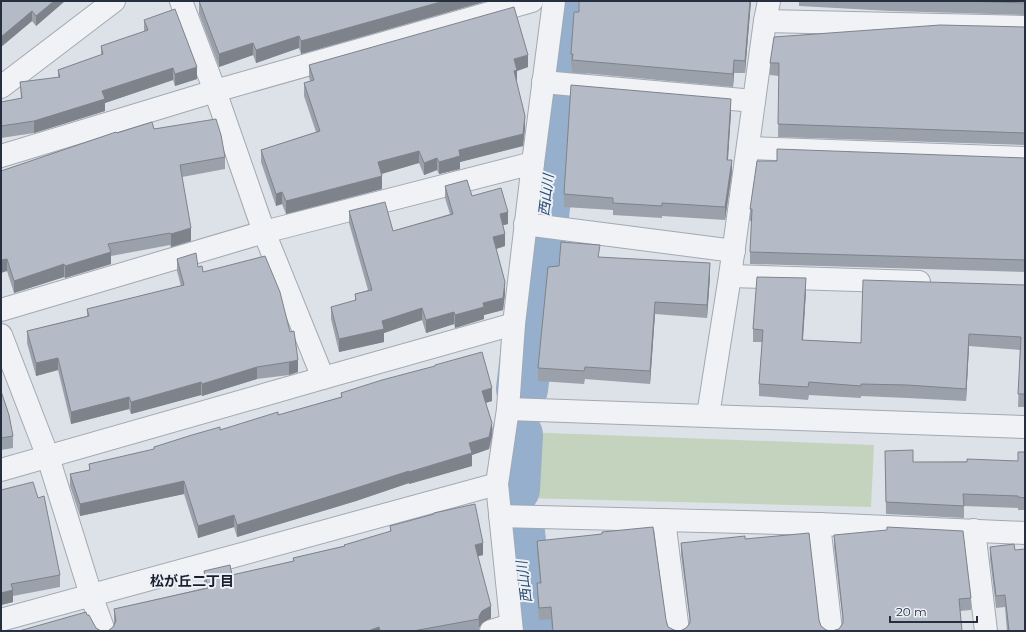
<svg xmlns="http://www.w3.org/2000/svg" width="1026" height="632" viewBox="0 0 1026 632" font-family="Montserrat,'Noto Sans JP',sans-serif">
<style>
.green{fill:#c3d3be}
.lines{fill:none;stroke-linecap:round;stroke-linejoin:round}
.river{stroke:#95afcc;stroke-width:52}
.street-casing{stroke:#a2a9b2;stroke-width:24}
.street{stroke:#f0f2f6;stroke-width:22}
.wall{fill:#9ba1aa}
.shaded-wall{fill:#7e838b}
.building{fill:#b4bbc6;stroke:#7e838b}
.labels{text-anchor:middle;stroke-width:4;stroke-linejoin:round;paint-order:stroke}
.water-label{font-size:14px;font-style:italic;fill:#2c4d77;stroke:#edf1f6}
.neighbourhood-label{font-size:14px;font-weight:bold;fill:#182031;stroke:#edf1f6}
</style>
<rect width="100%" height="100%" fill="#dde2e8"/>
<polygon class="green" points="522,432 874,445 871,507 525,498 516,488"/>
<g class="lines">
<g class="river">
<polyline points="522,389 569,1"/>
<polyline points="514,489 517,435"/>
<polyline points="519,532 530,631"/>
</g>
<defs>
<g id="street">
<polyline points="181,1 215,91 264,232 323,378 514,324"/>
<polyline points="765,21 1025,27"/>
<polyline points="543,82 754,101"/>
<polyline points="1,87 114,1"/>
<polyline points="748,148 1025,158"/>
<polyline points="1,156 215,91 532,1"/>
<polyline points="525,224 734,251"/>
<polyline points="730,276 919,282"/>
<polyline points="1,310 264,232 533,163"/>
<polyline points="1,335 48,457 91,595 104,631"/>
<polyline points="508,409 1025,427"/>
<polyline points="708,415 730,276 765,21 769,1"/>
<polyline points="1,470 323,378"/>
<polyline points="500,516 819,524 1025,533"/>
<polyline points="664,520 678,631"/>
<polyline points="819,524 831,631"/>
<polyline points="974,530 986,631"/>
<polyline points="1,620 497,484"/>
<polyline points="491,631 511,625"/>
<polyline points="512,631 497,484 508,409 514,324 533,163 554,1"/>
</g>
</defs>
<use href="#street" class="street-casing"/>
<use href="#street" class="street"/>
</g>
<g class="wall">
<polygon points="1,1 65,1 36,26 32,21 1,47"/>
<polygon points="199,1 487,1 301,54 299,48 256,63 253,55 219,67 199,14"/>
<polygon points="579,1 751,1 745,73 734,73 733,87 572,72 572,67 571,66 571,54 579,12"/>
<polygon points="799,1 1025,1 1025,15 891,11 799,6"/>
<polygon points="144,20 197,79 175,86 173,80 105,103 105,111 34,133 1,138 1,102 21,99 20,82 58,78 58,70 101,55 101,46 144,32"/>
<polygon points="1025,27 1025,145 778,137 779,76 770,75 770,63"/>
<polygon points="309,65 528,67 517,71 517,83 525,128 523,146 460,162 460,169 439,174 437,170 424,175 419,163 381,174 382,189 286,214 282,204 276,206 261,162 261,150 316,132 304,96 304,83 310,81 309,77"/>
<polygon points="731,112 728,160 732,172 725,220 662,216 662,218 613,215 613,210 564,207 564,194"/>
<polygon points="154,129 225,157 225,169 182,177 191,241 171,247 170,245 111,256 111,264 65,278 64,277 14,293 7,271 1,171 117,133"/>
<polygon points="1025,158 1025,272 750,264 750,252 752,221 750,221 750,209 777,161"/>
<polygon points="445,186 472,196 508,224 503,225 505,246 496,249 505,294 503,310 484,315 484,319 455,328 454,324 426,333 422,320 384,333 384,342 339,352 331,319 331,307 355,301 355,294 368,290 349,223 349,211 393,231 450,214 445,198"/>
<polygon points="600,258 710,276 707,318 655,314 650,384 585,379 584,384 538,381 538,368 559,266"/>
<polygon points="177,259 198,267 298,372 289,375 257,379 202,396 201,395 131,414 129,409 71,424 58,370 36,376 27,343 27,331 87,316 87,309 181,286 177,271"/>
<polygon points="1025,285 1025,407 1018,407 1020,350 969,346 966,401 907,398 861,396 861,398 809,395 808,400 759,396 759,384 762,342 753,342 753,329 806,291 803,340 861,343"/>
<polygon points="1,391 13,436 13,448 1,450"/>
<polygon points="341,393 492,401 485,403 492,435 489,449 472,455 472,466 409,484 409,483 356,501 237,537 234,527 198,538 184,494 80,516 70,486 70,474 89,470 89,464 154,450 154,447 220,430 278,415 341,397"/>
<polygon points="885,451 913,462 1018,461 1025,452 1025,510 1018,510 1018,508 964,506 964,518 886,514"/>
<polygon points="1,490 60,575 60,587 13,596 13,602 1,605"/>
<polygon points="390,526 483,555 478,556 491,618 482,623 479,628 479,631 19,631 87,615 96,628 101,631 108,631 113,627 114,625 114,609 205,588 204,583 204,571 232,575 293,561 293,558 344,546 344,545 390,532"/>
<polygon points="834,535 971,598 971,610 960,611 839,629 843,623 834,547"/>
<polygon points="745,539 819,620 821,626 826,630 686,628 690,623 681,555 681,543"/>
<polygon points="537,541 666,620 668,627 674,630 678,631 552,631 551,619 539,620 537,595 537,583 540,583 537,553"/>
<polygon points="990,547 1015,550 1025,631 1007,631 1005,607 996,608 990,559"/>
</g>
<g class="shaded-wall">
<polygon points="54,1 65,1 36,26 36,16"/>
<polygon points="444,1 487,1 301,54 301,41"/>
<polygon points="750,1 751,1 745,73 745,61"/>
<polygon points="32,11 32,21 1,47 1,37"/>
<polygon points="299,36 299,48 256,63 256,50"/>
<polygon points="253,43 253,55 219,67 219,54"/>
<polygon points="528,55 528,67 517,71 517,82 514,83 514,59"/>
<polygon points="734,60 734,73 733,87 733,74"/>
<polygon points="197,67 197,79 175,86 175,74"/>
<polygon points="173,68 173,80 105,103 105,111 34,133 34,121 102,91"/>
<polygon points="731,99 731,112 727,172 727,160"/>
<polygon points="525,116 525,128 523,146 460,162 460,169 439,174 439,162 459,150"/>
<polygon points="419,151 419,163 378,175 378,162"/>
<polygon points="437,158 437,170 424,175 424,163"/>
<polygon points="732,160 732,172 725,220 725,207"/>
<polygon points="382,176 382,189 286,214 286,201"/>
<polygon points="282,192 282,204 276,206 276,194"/>
<polygon points="508,212 508,224 500,226 500,214"/>
<polygon points="191,228 191,241 171,247 171,234"/>
<polygon points="505,234 505,246 493,250 493,237"/>
<polygon points="111,252 111,264 65,278 65,266"/>
<polygon points="7,259 7,271 1,273 1,260"/>
<polygon points="710,263 710,276 707,318 707,305"/>
<polygon points="64,264 64,277 14,293 14,281"/>
<polygon points="806,278 806,291 802,352 802,340"/>
<polygon points="505,282 505,294 503,310 484,315 484,319 455,328 455,315 483,303"/>
<polygon points="655,302 655,314 650,384 650,371"/>
<polygon points="422,308 422,320 384,333 384,342 339,352 339,339 382,321"/>
<polygon points="454,312 454,324 426,333 426,320"/>
<polygon points="969,334 969,346 966,401 966,389"/>
<polygon points="58,358 58,370 36,376 36,363"/>
<polygon points="298,360 298,372 289,375 289,362"/>
<polygon points="257,367 257,379 202,396 202,384"/>
<polygon points="201,382 201,395 131,414 131,402"/>
<polygon points="492,388 492,401 482,404 482,391"/>
<polygon points="129,397 129,409 71,424 71,412"/>
<polygon points="492,423 492,435 489,449 472,455 472,466 409,484 409,472 469,443"/>
<polygon points="409,471 409,483 356,501 237,537 237,525"/>
<polygon points="184,481 184,494 80,516 80,504"/>
<polygon points="234,515 234,527 198,538 198,526"/>
<polygon points="483,543 483,555 475,557 475,545"/>
<polygon points="13,590 13,602 1,605 1,593"/>
<polygon points="491,606 491,618 482,623 479,628 479,631 479,616 482,611"/>
<polygon points="379,627 379,631 368,631"/>
</g>
<g class="building">
<polygon points="1,1 54,1 36,16 32,11 1,37"/>
<polygon points="199,1 444,1 301,41 299,36 256,50 253,43 219,54"/>
<polygon points="579,1 750,1 745,61 734,60 733,74 572,60 573,54 571,54 574,12 579,12"/>
<polygon points="965,1 1025,1 1025,3"/>
<polygon points="514,7 528,55 514,59 517,70 514,71 525,116 523,134 459,150 460,156 439,162 437,158 424,163 419,151 378,162 382,176 286,201 282,192 276,194 261,150 320,131 304,83 314,80 309,65"/>
<polygon points="175,9 197,67 175,74 173,68 102,91 105,99 34,121 1,126 1,102 22,98 20,82 60,77 58,70 103,54 101,46 148,30 144,20"/>
<polygon points="940,25 1025,27 1025,133 778,124 779,63 770,63 774,37"/>
<polygon points="571,85 731,99 727,160 732,160 725,207 662,203 662,206 613,203 613,198 564,194"/>
<polygon points="216,119 221,135 225,157 180,165 191,228 171,234 170,233 108,244 111,252 65,266 64,264 14,281 7,259 1,260 1,171 116,132 117,133 152,122 154,129"/>
<polygon points="777,149 1025,158 1025,260 750,252 752,209 750,209 757,161 777,161"/>
<polygon points="467,180 472,196 501,188 508,212 500,214 505,234 493,237 505,282 503,298 483,303 484,307 455,315 454,312 426,320 422,308 382,321 384,329 339,339 331,307 356,300 355,294 372,290 349,211 385,202 393,231 453,214 445,186"/>
<polygon points="561,242 600,245 598,257 710,263 707,305 655,302 650,371 585,367 584,371 538,368 548,267 559,266"/>
<polygon points="196,253 198,267 202,266 203,272 265,256 280,292 290,332 294,331 298,360 289,362 257,367 202,384 201,382 131,402 129,397 71,412 58,358 36,363 27,331 89,316 87,309 184,285 177,259"/>
<polygon points="757,277 806,278 802,340 861,343 863,280 1025,285 1025,394 1018,394 1021,337 969,334 966,389 907,385 861,384 861,386 809,382 808,387 759,384 763,330 753,329"/>
<polygon points="482,352 492,388 482,391 492,423 489,437 469,443 472,453 409,472 409,471 356,488 237,525 234,515 198,526 184,481 80,504 70,474 90,470 89,464 154,449 154,447 192,435 220,427 220,430 278,412 278,415 342,397 341,393 382,380 435,366 435,365"/>
<polygon points="1,391 9,415 13,436 1,438"/>
<polygon points="913,450 913,462 967,462 967,459 1018,461 1018,452 1025,452 1025,498 1018,497 1018,496 963,494 964,506 886,502 885,451"/>
<polygon points="33,482 38,498 44,496 60,575 11,584 13,590 1,593 1,490"/>
<polygon points="475,504 483,543 475,545 491,606 482,611 479,616 479,619 413,631 380,631 379,627 368,631 19,631 86,612 87,615 89,615 96,628 101,631 108,631 113,627 116,621 114,609 208,588 204,571 230,565 232,575 294,561 293,558 345,546 344,545 391,531 390,526 434,514 434,513"/>
<polygon points="653,527 666,620 668,627 674,630 678,631 553,631 551,607 539,608 537,583 541,583 537,541 602,534 602,532"/>
<polygon points="887,527 963,531 971,598 959,599 962,631 832,631 839,629 843,623 843,617 834,535 887,530"/>
<polygon points="809,533 819,620 821,626 826,630 831,631 680,631 686,628 690,623 690,618 681,543 745,536 745,539"/>
<polygon points="1014,544 1015,550 1025,549 1025,631 1009,631 1005,595 996,596 990,547"/>
</g>
<g class="labels">
<g class="water-label">
<text transform="translate(546 195) rotate(-83)" y="5">西山川</text>
<text transform="translate(524 582) rotate(-97)" y="5">西山川</text>
</g>
<g class="neighbourhood-label">
<text x="192" y="586">松が丘二丁目</text>
</g>
</g>
<rect width="1026" height="632" fill="none" stroke="#252f40" stroke-width="4"/>
<path d="M890 616v6h87v-6" fill="none" stroke="#252f40" stroke-width="2"/>
<text x="896" y="616" font-size="12" fill="#252f40" stroke="#edf1f6" stroke-width="3" paint-order="stroke">20 m</text>
</svg>
